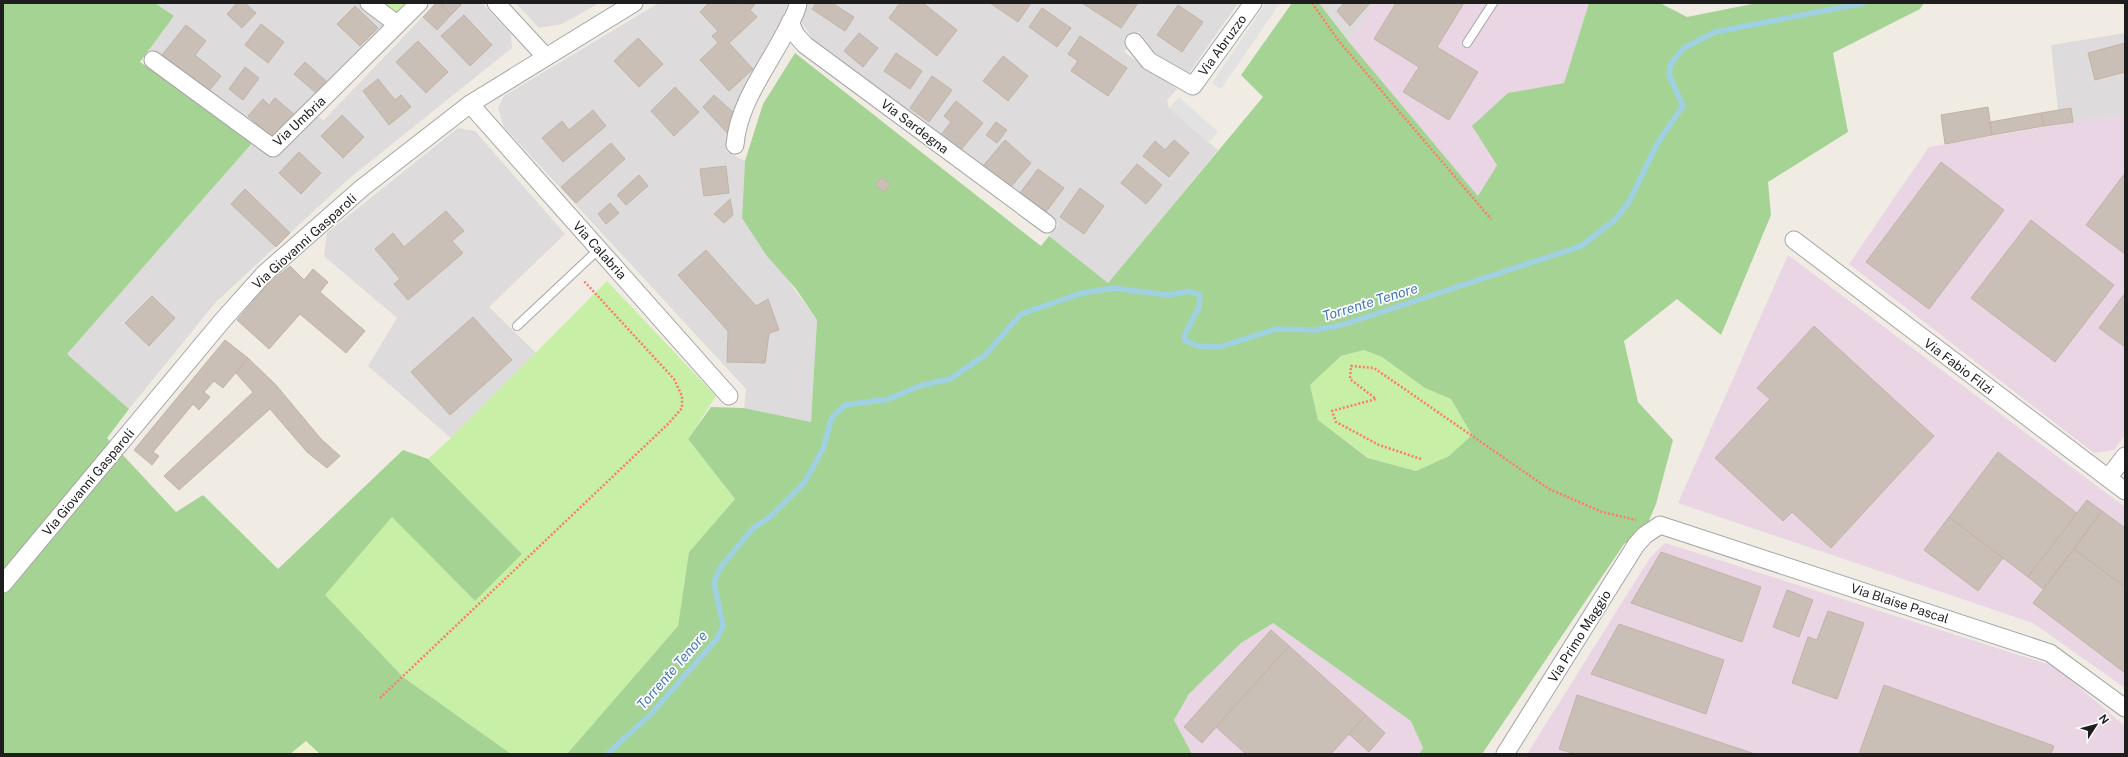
<svg xmlns="http://www.w3.org/2000/svg" width="2128" height="757" viewBox="0 0 2128 757" font-family="'Public Sans',sans-serif">
<style>
.residential{fill:#dddbdb}
.industrial{fill:#ead5e5}
.farmland{fill:#edf1cd}
.grass{fill:#c7efa5}
.forest{fill:#a5d394;fill-rule:evenodd}
.parking{fill:#e2e2e2}
.lines{fill:none;stroke-linecap:round;stroke-linejoin:round}
.stream{stroke:#a0d1e2;stroke-width:5.5}
.building{fill:#c9bfb6;stroke:#c3b3a5}
.service-casing{stroke:#a5a5a5;stroke-width:10}
.minor-casing{stroke:#a5a5a5;stroke-width:19}
.path{stroke:#ff7b66;stroke-width:2.5;stroke-dasharray:2 2;stroke-linecap:butt}
.service{stroke:#fff;stroke-width:8}
.minor{stroke:#fff;stroke-width:17}
.labels{text-anchor:middle;stroke-width:3.5;stroke-linejoin:round;paint-order:stroke}
.street-label{font-size:13px;fill:#1e1e1e;stroke:#fff}
.water-label{font-size:14px;font-style:italic;fill:#4279b7;stroke:#fff}
</style>
<rect width="100%" height="100%" fill="#f0ece4"/>
<g class="residential">
<polygon points="155,3 359,3 387,24 273,142 149,50 174,16"/>
<polygon points="436,3 482,3 511,34 512,48 346,181 215,303 129,409 67,354 253,142 275,158 317,115 323,121"/>
<polygon points="516,3 599,3 562,24 539,28"/>
<polygon points="659,3 788,3 772,45 739,100 726,151 745,161 742,218 817,320 811,422 744,408 746,389 504,127 498,108 504,96"/>
<polygon points="808,3 1238,3 1189,73 1156,54 1138,31 1124,52 1177,89 1167,100 1169,108 1218,150 1108,283 1049,236 1059,224 812,38 801,21"/>
<polygon points="1319,3 1374,3 1349,42"/>
<polygon points="2125,33 2125,116 2073,122 2071,108 2058,110 2051,45"/>
<polygon points="458,128 475,131 565,234 489,307 536,353 451,438 368,366 397,318 324,256 327,233"/>
</g>
<g class="industrial">
<polygon points="1374,3 1589,3 1564,83 1508,93 1497,165 1478,196 1349,42"/>
<polygon points="2125,116 2125,435 2114,450 2094,453 1849,264 1929,147 2073,122"/>
<polygon points="1788,255 2125,507 2125,688 2033,623 1678,503"/>
<polygon points="1665,543 2054,666 2125,726 2125,754 1527,754 1650,558"/>
<polygon points="1273,623 1412,721 1423,749 1419,754 1192,754 1174,720 1189,694 1241,643"/>
</g>
<polygon class="farmland" points="306,741 320,754 290,754"/>
<g class="grass">
<polygon points="378,3 408,3 396,16"/>
<polygon points="607,281 716,396 688,439 735,499 689,552 678,626 567,754 511,754 403,677 324,595 392,517 475,601 522,554 428,459 451,438"/>
<polygon points="1364,350 1382,357 1425,388 1451,399 1472,435 1449,456 1416,471 1369,458 1318,420 1310,385 1341,356"/>
</g>
<g class="forest">
<polygon points="3,3 155,3 174,16 140,62 253,142 67,354 129,409 107,438 176,512 203,495 278,569 403,450 428,459 522,554 475,601 392,517 325,595 403,677 511,754 320,754 306,741 290,754 3,754"/>
<path d="M1292 3H1319L1349 42 1478 196 1497 165 1472 126 1508 93 1564 83 1589 3H1660L1687 17 1757 3H1924L1920 9 1833 53 1848 132 1768 182 1771 215 1721 335 1677 299 1624 341 1638 402 1673 440 1656 504 1645 530 1624 544 1482 754H1419L1423 748 1411 721 1273 623 1241 643 1189 694 1174 720 1192 754H567L678 626 689 552 735 499 688 439 711 407 744 408 811 422 817 320 796 289 767 256 742 218 745 161 763 104 795 53 1041 246 1049 236 1108 283 1263 97 1241 75ZM1364 350 1382 357 1425 388 1451 399 1472 435 1449 456 1416 471 1368 458 1318 420 1310 385 1341 356Z"/>
</g>
<g class="parking">
<polygon points="1266,3 1280,3 1221,89 1212,83"/>
<polygon points="1179,97 1218,132 1208,143 1169,108"/>
</g>
<g class="lines">
<polyline class="stream" points="607,754 651,714 716,640 723,626 714,583 720,568 752,529 771,516 804,483 823,449 832,417 845,405 889,399 919,386 950,379 985,355 1021,314 1082,293 1113,288 1168,295 1189,291 1200,295 1199,307 1184,336 1185,341 1199,346 1219,347 1276,329 1315,330 1342,325 1581,246 1616,219 1630,200 1658,142 1683,106 1669,75 1671,63 1684,48 1715,32 1864,3"/>
</g>
<g class="building">
<polygon points="237,3 245,3 256,13 242,28 227,14"/>
<polygon points="436,3 440,3 451,15 437,30 423,17"/>
<polygon points="445,3 459,3 461,5 451,15 442,5"/>
<polygon points="709,3 755,4 750,10 757,17 729,43 753,69 729,91 700,60 718,43 712,36 718,31 700,12"/>
<polygon points="816,3 832,3 854,17 845,31 812,9"/>
<polygon points="900,3 923,3 957,30 937,56 889,18"/>
<polygon points="990,3 1031,3 1018,22"/>
<polygon points="1082,3 1138,3 1121,28"/>
<polygon points="1344,3 1370,3 1350,26 1337,11"/>
<polygon points="1396,3 1464,3 1437,47 1478,72 1449,120 1403,92 1419,67 1374,39"/>
<polygon points="1178,5 1203,22 1182,52 1157,35"/>
<polygon points="355,6 378,28 360,46 337,24"/>
<polygon points="1042,8 1071,28 1057,47 1029,27"/>
<polygon points="464,15 492,45 470,66 441,36"/>
<polygon points="261,24 284,42 268,63 245,45"/>
<polygon points="186,25 206,41 195,55 221,76 208,92 162,55"/>
<polygon points="859,33 878,48 863,67 844,51"/>
<polygon points="1080,36 1127,68 1108,96 1071,71 1078,61 1068,54"/>
<polygon points="638,38 663,64 639,87 614,61"/>
<polygon points="418,41 448,72 426,93 396,62"/>
<polygon points="2125,43 2125,72 2095,80 2088,53"/>
<polygon points="896,53 922,71 910,89 884,71"/>
<polygon points="1003,56 1028,76 1008,101 983,81"/>
<polygon points="305,62 326,81 316,93 294,74"/>
<polygon points="245,67 259,78 243,100 229,89"/>
<polygon points="932,76 952,90 929,122 910,108"/>
<polygon points="378,79 395,100 401,95 411,107 389,125 363,91"/>
<polygon points="675,87 699,112 674,136 651,111"/>
<polygon points="714,95 735,114 730,136 703,107"/>
<polygon points="275,98 295,115 274,139 248,116 263,99 269,105"/>
<polygon points="956,101 983,123 960,151 941,135 951,122 944,116"/>
<polygon points="1988,107 1992,135 1945,144 1941,115"/>
<polygon points="2071,108 2073,122 2044,126 2041,113"/>
<polygon points="593,110 606,126 563,162 542,138 562,121 569,130"/>
<polygon points="2041,113 2044,126 1992,135 1990,122"/>
<polygon points="342,115 364,137 343,158 321,136"/>
<polygon points="996,122 1007,130 997,143 986,135"/>
<polygon points="1005,140 1031,163 1010,188 983,166"/>
<polygon points="1174,140 1189,153 1169,177 1143,156 1155,141 1165,150"/>
<polygon points="611,143 625,159 576,203 561,187"/>
<polygon points="299,152 321,173 301,194 279,173"/>
<polygon points="1941,162 2004,210 1929,309 1866,262"/>
<polygon points="1137,164 1162,185 1146,204 1121,183"/>
<polygon points="726,166 729,193 704,196 700,169"/>
<polygon points="1038,169 1064,188 1046,212 1020,193"/>
<polygon points="2125,173 2125,254 2086,225"/>
<polygon points="639,175 648,186 626,205 617,195"/>
<polygon points="882,177 890,184 884,192 875,185"/>
<polygon points="1080,188 1104,206 1084,234 1060,217"/>
<polygon points="245,189 290,233 276,247 231,204"/>
<polygon points="730,199 733,215 724,223 714,214"/>
<polygon points="610,203 619,213 606,224 598,214"/>
<polygon points="446,211 464,231 452,241 463,253 408,300 394,284 400,279 375,249 393,233 404,247"/>
<polygon points="2031,220 2114,285 2055,362 1971,298"/>
<polygon points="706,250 756,306 768,299 779,330 769,333 765,363 727,362 728,331 678,275"/>
<polygon points="290,266 304,280 313,269 328,282 320,292 365,331 346,353 300,314 269,349 237,320 269,283"/>
<polygon points="2125,293 2125,347 2099,328"/>
<polygon points="152,296 175,318 149,346 125,323"/>
<polygon points="473,317 512,360 450,415 411,372"/>
<polygon points="1814,326 1934,436 1831,548 1792,512 1783,521 1715,458 1770,399 1757,388"/>
<polygon points="225,340 248,358 223,388 214,381 204,392 210,397 199,410 193,404 153,452 159,456 152,465 134,450"/>
<polygon points="248,358 276,385 321,439 340,456 327,468 307,452 270,409 179,490 164,476 253,392 236,373"/>
<polygon points="1998,452 2077,513 2028,577 1949,517"/>
<polygon points="2087,500 2102,511 2043,589 2028,577"/>
<polygon points="2102,511 2125,528 2125,587 2074,549"/>
<polygon points="1949,517 2003,558 1978,591 1924,550"/>
<polygon points="2074,549 2125,587 2125,673 2033,603"/>
<polygon points="1661,552 1761,587 1742,642 1631,603"/>
<polygon points="1787,590 1813,600 1799,637 1773,627"/>
<polygon points="1828,611 1864,623 1837,699 1792,683 1808,637 1817,640"/>
<polygon points="1619,624 1724,660 1706,714 1591,674"/>
<polygon points="1271,630 1289,646 1202,743 1184,727"/>
<polygon points="1289,646 1366,715 1331,754 1246,754 1216,727"/>
<polygon points="1884,685 2054,746 2051,754 1859,754"/>
<polygon points="1577,695 1755,754 1575,754 1559,749"/>
<polygon points="1366,715 1385,733 1369,752 1349,734"/>
</g>
<g class="lines">
<defs>
<g id="service">
<polyline points="1467,43 1493,3"/>
<polyline points="517,326 599,249"/>
</g>
<g id="minor">
<polyline points="369,3 397,24"/>
<polyline points="496,3 545,56"/>
<polyline points="790,22 796,35 805,45 1047,224"/>
<polyline points="1134,42 1149,61 1193,86 1253,3"/>
<polyline points="153,60 273,148 419,3"/>
<polyline points="470,104 729,396"/>
<path d="M735 145C738 104 767 68 786 31 790 22 797 13 798 3"/>
<polyline points="1794,240 2125,491"/>
<polyline points="2108,478 2125,456"/>
<polyline points="3,584 222,321 264,274 362,188 470,104 634,3"/>
<polyline points="1505,754 1636,545 1645,535 1660,525 2050,653 2125,708"/>
</g>
</defs>
<use href="#service" class="service-casing"/>
<use href="#minor" class="minor-casing"/>
<g class="path">
<polyline points="1312,3 1338,40 1491,219"/>
<polyline points="1421,459 1379,445 1336,422 1332,411 1376,399 1350,379 1351,366 1374,368 1549,489 1602,512 1636,520"/>
<polyline points="380,698 669,423 682,408 682,396 674,379 583,280"/>
</g>
<use href="#service" class="service"/>
<use href="#minor" class="minor"/>
</g>
<g class="labels">
<g class="street-label">
<text transform="translate(1222 45) rotate(-54)" y="5">Via Abruzzo</text>
<text transform="translate(299 121) rotate(-43)" y="5">Via Umbria</text>
<text transform="translate(915 126) rotate(37)" y="5">Via Sardegna</text>
<text transform="translate(304 241) rotate(-42)" y="5">Via Giovanni Gasparoli</text>
<text transform="translate(600 250) rotate(48)" y="5">Via Calabria</text>
<text transform="translate(1959 366) rotate(37)" y="5">Via Fabio Filzi</text>
<text transform="translate(88 482) rotate(-50)" y="5">Via Giovanni Gasparoli</text>
<text transform="translate(1900 603) rotate(18)" y="5">Via Blaise Pascal</text>
<text transform="translate(1579 636) rotate(-58)" y="5">Via Primo Maggio</text>
</g>
<g class="water-label">
<text transform="translate(1370 302) rotate(-17)" y="5">Torrente Tenore</text>
<text transform="translate(672 670) rotate(-49)" y="5">Torrente Tenore</text>
</g>
</g>
<rect width="2128" height="757" fill="none" stroke="#1e1e1e" stroke-width="8"/>
<g transform="translate(2096 725) rotate(54)" stroke="#ffffff" stroke-width="3" paint-order="stroke">
<path d="M0-3L7 15L0 10L-7 15Z" fill="#1e1e1e"/>
<text y="-6" font-size="11" font-weight="bold" text-anchor="middle" fill="#1e1e1e">N</text>
</g>
</svg>
